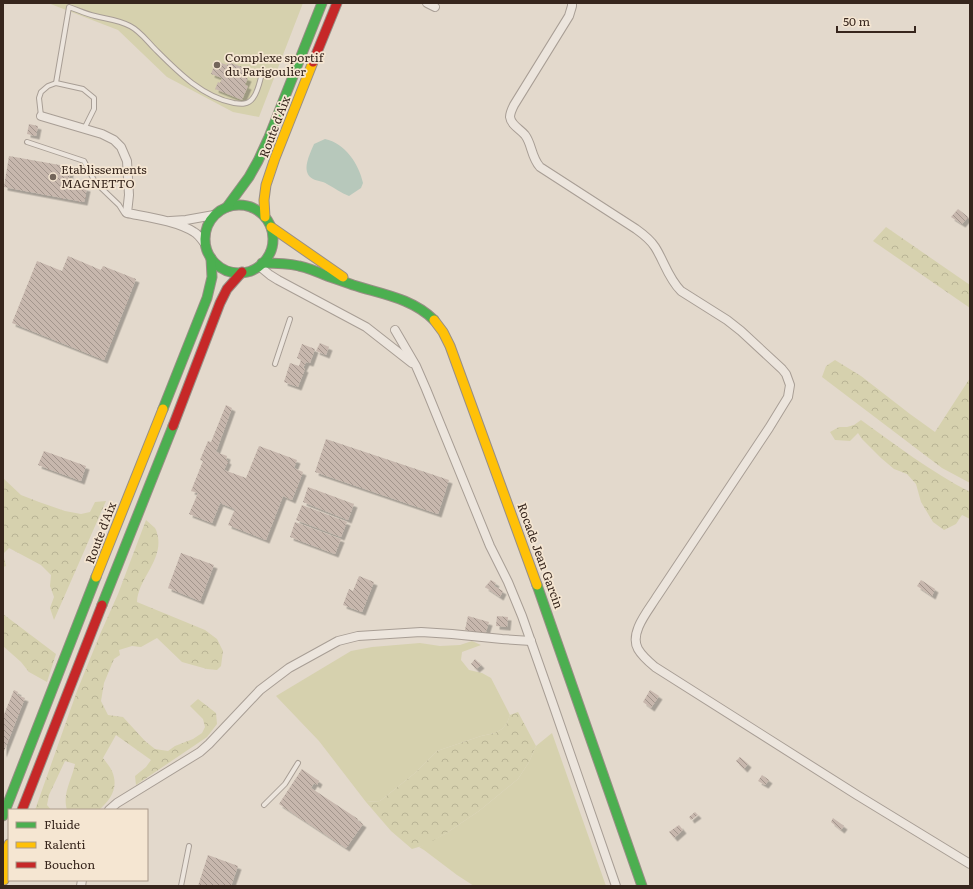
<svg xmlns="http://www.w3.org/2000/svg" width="973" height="889" viewBox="0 0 973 889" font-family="Literata,serif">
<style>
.green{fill:#d6d1ae}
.forest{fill:url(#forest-crowns)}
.water{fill:#b7c8bb}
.building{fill:url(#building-back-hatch);filter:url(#shadow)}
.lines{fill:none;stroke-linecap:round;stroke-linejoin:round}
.lane-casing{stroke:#a89e95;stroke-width:6}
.street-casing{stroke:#a89e95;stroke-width:10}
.fast-casing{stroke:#988e85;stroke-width:11}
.slow-casing{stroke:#988e85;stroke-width:11}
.jam-casing{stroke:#988e85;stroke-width:11}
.lane{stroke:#ece5dd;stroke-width:4}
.street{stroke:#ece5dd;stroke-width:8}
.fast{stroke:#4caf50;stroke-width:9}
.slow{stroke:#ffc107;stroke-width:9}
.jam{stroke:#c62828;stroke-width:9}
.poi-dot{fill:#73655a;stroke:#f5e6d2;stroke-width:1.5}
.labels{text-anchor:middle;stroke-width:3.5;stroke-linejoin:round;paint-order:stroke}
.poi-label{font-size:12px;fill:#37261d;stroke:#f5e6d2;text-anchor:start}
.street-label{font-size:12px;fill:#37261d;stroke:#f5e6d2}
</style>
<defs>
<pattern id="forest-crowns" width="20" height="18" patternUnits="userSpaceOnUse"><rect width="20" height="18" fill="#d6d1ae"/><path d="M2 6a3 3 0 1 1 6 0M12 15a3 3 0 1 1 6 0" fill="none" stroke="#b8b395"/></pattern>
<pattern id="building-back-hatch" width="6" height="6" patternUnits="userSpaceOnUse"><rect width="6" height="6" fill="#c7b7ad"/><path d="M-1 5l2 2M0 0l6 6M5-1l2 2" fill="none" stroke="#a2958c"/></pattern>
<filter id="shadow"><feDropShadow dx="3.5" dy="3.5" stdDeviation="0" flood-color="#0004"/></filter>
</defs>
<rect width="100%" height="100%" fill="#e3d9cc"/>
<g class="green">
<polygon points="48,3 303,3 259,117 233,112 167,77 118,30"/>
<polygon points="472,641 481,645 462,652 461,660 469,670 482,673 491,678 510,715 507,723 502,729 495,733 481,736 437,751 415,773 380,801 366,802 319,741 276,696 351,651 372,647 420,643 440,646 460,645"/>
<polygon points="552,733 606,886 474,886 457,875 424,850 419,847 445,834 479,811 518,779 529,762 536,746"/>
</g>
<g class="forest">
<polygon points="886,227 970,285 970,308 873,241"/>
<polygon points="835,360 861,376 910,414 935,432 970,378 970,483 942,468 822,377 826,366"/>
<path d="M861 420C896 445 931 472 970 492V519L962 515 956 524 944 530 933 522 921 502 916 484 907 474 894 469 881 458 862 439 858 433 850 441 835 440 830 432 839 427H847L854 425Z"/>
<polygon points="3,478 21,495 39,502 65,511 81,514 90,512 95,502 106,501 54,620 50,608 54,597 50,586 51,575 41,565 9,548 3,554 6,566 3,567"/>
<path d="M146 520C149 523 152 525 155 528 157 531 157 534 158 537 162 562 138 579 137 602L205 630 217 639 223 651 221 666 217 670 207 669 182 662 157 638 141 647 132 646 119 650 120 655 114 659 104 683 101 701 108 715 123 717 145 741 155 749 168 751 175 746 193 739 202 733 205 727 203 719 190 706 198 699 216 713 217 724 207 737 136 785 135 776 146 767 151 760 116 735 103 758C106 762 110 767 112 771 119 788 111 799 99 810H67C62 793 72 780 75 764L65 761 49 795 47 805 51 810H35L77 691 101 632 118 594Z"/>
<polygon points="3,614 56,654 47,682 29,672 21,662 3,646"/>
<polygon points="518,712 536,746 529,762 518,779 479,811 445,834 425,845 412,849 391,831 366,802 380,801 415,773 437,751 481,736 495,733 502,729 507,723 510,715"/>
</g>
<path class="water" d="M325 139C345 143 359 164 363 183L361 188 349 196C341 193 335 188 327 184 323 181 317 181 313 179 300 172 310 154 314 144Z"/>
<g class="building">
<polygon points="216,61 227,65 228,62 245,68 242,76 248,78 245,85 248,86 242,100 215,89 218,82 220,83 222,78 211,74"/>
<polygon points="29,124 38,126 36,136 27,134"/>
<polygon points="9,156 71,167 68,184 87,188 84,202 4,187"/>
<polygon points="958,209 968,217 962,224 951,217"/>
<polygon points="68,256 101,270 103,266 136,279 104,360 12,323 37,261 62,271"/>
<polygon points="320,343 329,347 326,355 316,351"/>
<polygon points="302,344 315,349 310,363 306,362 303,368 305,369 298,387 284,382 290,363 299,366 301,360 297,358"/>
<polygon points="226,405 232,408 216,452 227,456 226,460 228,461 224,470 246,478 259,446 297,460 294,468 303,472 292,500 283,496 266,540 228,525 235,509 220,503 212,523 189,514 198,493 191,491 203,461 200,460 208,441 211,442"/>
<polygon points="326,439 449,480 438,514 315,472"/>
<polygon points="44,451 86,466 81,481 38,465"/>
<polygon points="308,487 354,504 348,520 303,502"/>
<polygon points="302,505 347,522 341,537 296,520"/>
<polygon points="295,522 341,539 335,554 290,537"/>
<polygon points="181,553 214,565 200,601 168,588"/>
<polygon points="359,576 374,582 362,612 343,605 349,589 353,591"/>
<polygon points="491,580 496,583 494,586 503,591 500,597 485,587"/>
<polygon points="921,580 935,589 932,596 917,586"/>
<polygon points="468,616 489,622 485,635 465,630"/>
<polygon points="497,616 508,617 507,627 496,626"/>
<polygon points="475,659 481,665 476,669 471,664"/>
<polygon points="14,690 18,692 17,695 25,698 3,754 3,717"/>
<polygon points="650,690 659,696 651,708 643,702"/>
<polygon points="740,757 748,764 744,769 736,761"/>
<polygon points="302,769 319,781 317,785 314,783 311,788 358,819 357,820 363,824 346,848 279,804"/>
<polygon points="762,775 769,780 765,785 758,781"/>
<polygon points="695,812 698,815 691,820 689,817"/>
<polygon points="833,818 844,826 841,830 831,822"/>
<polygon points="679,825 683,830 674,838 669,832"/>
<polygon points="208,855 238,866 231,886 198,886"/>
</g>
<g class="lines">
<defs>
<g id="lane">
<path d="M56 83 69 7C78 10 86 14 95 16 107 19 119 20 130 26 140 31 147 41 155 49 177 71 202 97 234 103 241 104 248 105 253 98 258 92 260 81 262 73"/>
<polyline points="41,116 39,98 41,92 48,86 56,83 83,89 94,98 94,109 84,129"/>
<polyline points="27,142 84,161 95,182 119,205 124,213"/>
<polyline points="275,364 290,319"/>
<polyline points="264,805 285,784 298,763"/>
<polyline points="181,886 189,846"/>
</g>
<g id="street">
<polyline points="427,3 435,7"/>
<path d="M572 3V6L569 16 514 105C512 109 510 113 510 117 511 125 520 129 525 135 532 144 531 157 540 167L636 229C643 234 650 239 655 247 664 261 668 278 681 291L727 320 741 331 782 369 786 374 790 385 788 397 769 428 656 598C648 611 629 633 638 649 642 656 649 662 655 667L857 795 970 864"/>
<path d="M41 116 102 134 114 140 121 147 127 161 129 195 127 213C147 217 177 221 194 232 199 235 202 240 205 244"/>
<polyline points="170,221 186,220 214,215"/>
<polyline points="259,266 270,275 278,280 366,327 412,363"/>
<polyline points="395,330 416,366 426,389 490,546 508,582 522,616 554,707 616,886"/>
<polyline points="109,810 117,803 200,752 209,744 260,690 289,668 338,641 358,636 421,632 452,634 502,639 531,641"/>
<polyline points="81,886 82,880"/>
</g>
<g id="fast">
<circle cx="239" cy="239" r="34"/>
<polyline points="227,207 249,177 258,161 269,137 322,3"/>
<path d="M262 263C274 263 286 263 299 266 309 268 318 272 327 276 336 279 345 282 353 285 381 294 412 298 434 320"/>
<polyline points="163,409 207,298 212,277 211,258"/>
<polyline points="537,585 642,886"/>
<polyline points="102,605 173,426"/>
<polyline points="3,816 96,577"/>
</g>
<g id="slow">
<polyline points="265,217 264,200 266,185 275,158 313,62"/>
<polyline points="271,227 343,277"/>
<polyline points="434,320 443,332 450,346 537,585"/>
<polyline points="96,577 163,409"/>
<polyline points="4,880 4,858 9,844"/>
</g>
<g id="jam">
<polyline points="313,62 337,3"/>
<polyline points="173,426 220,303 227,289 242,272"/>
<polyline points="22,810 102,605"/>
</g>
</defs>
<use href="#lane" class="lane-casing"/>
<use href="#street" class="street-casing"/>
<use href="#fast" class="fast-casing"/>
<use href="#slow" class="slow-casing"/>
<use href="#jam" class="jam-casing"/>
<use href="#lane" class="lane"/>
<use href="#street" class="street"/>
<use href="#fast" class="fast"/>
<use href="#slow" class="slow"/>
<use href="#jam" class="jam"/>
</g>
<g class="poi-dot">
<circle cx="217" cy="65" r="4"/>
<circle cx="53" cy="177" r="4"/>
</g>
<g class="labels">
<g class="poi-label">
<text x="225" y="62">Complexe sportif<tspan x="225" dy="14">du Farigoulier</tspan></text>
<text x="61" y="174">Etablissements<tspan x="61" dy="14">MAGNETTO</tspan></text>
</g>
<g class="street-label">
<text transform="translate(275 127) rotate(-69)" y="4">Route d'Aix</text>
<text transform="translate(101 533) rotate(-69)" y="4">Route d'Aix</text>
<text transform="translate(540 556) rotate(70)" y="4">Rocade Jean Garcin</text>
</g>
</g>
<rect width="973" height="889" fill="none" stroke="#37261d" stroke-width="8"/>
<rect x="8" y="809" width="140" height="72" fill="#f5e6d2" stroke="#a9998a"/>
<rect x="16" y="822" width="20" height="6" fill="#4caf50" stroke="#a9998a"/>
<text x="44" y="829" font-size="12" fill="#37261d">Fluide</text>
<rect x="16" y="842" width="20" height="6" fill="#ffc107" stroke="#a9998a"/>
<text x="44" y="849" font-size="12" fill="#37261d">Ralenti</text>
<rect x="16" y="862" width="20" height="6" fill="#c62828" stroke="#a9998a"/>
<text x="44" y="869" font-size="12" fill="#37261d">Bouchon</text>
<path d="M837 26v6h78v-6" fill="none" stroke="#37261d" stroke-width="2"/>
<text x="843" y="26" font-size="12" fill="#37261d" stroke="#f5e6d2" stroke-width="3" paint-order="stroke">50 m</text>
</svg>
